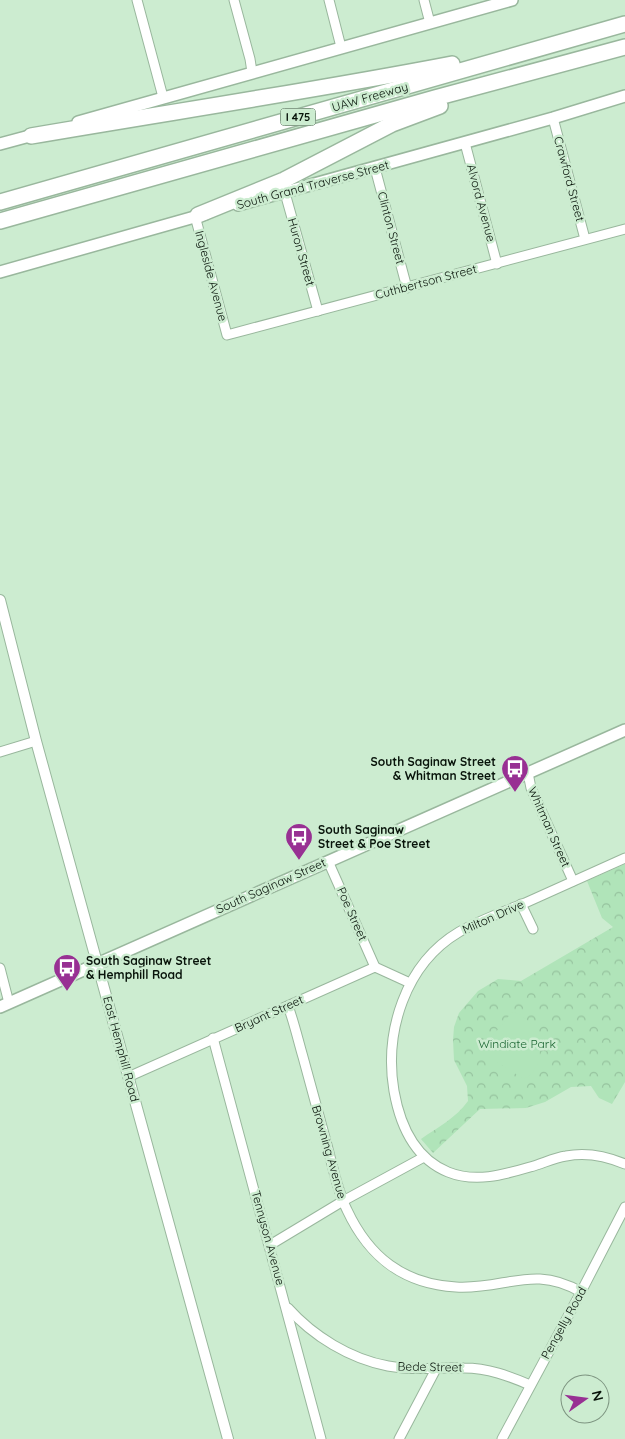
<svg xmlns="http://www.w3.org/2000/svg" width="625" height="1439" viewBox="0 0 625 1439" font-family="Quicksand,sans-serif">
<style>
.park{fill:url(#park-crowns)}
.pitch{fill:#b0e4b9}
.lines{fill:none;stroke-linecap:round;stroke-linejoin:round}
.minor-casing{stroke:#99b79d;stroke-width:11}
.tertiary-casing{stroke:#99b79d;stroke-width:12}
.secondary-casing{stroke:#99b79d;stroke-width:14}
.motorway-casing{stroke:#99b79d;stroke-width:18}
.minor{stroke:#fff;stroke-width:9}
.tertiary{stroke:#fff;stroke-width:10}
.secondary{stroke:#fff;stroke-width:11}
.motorway{stroke:#fff;stroke-width:15}
.labels{text-anchor:middle;stroke-width:5;stroke-linejoin:round;paint-order:stroke}
.shield{fill:#ccecd0;stroke:#435445;stroke-width:1}
.shield-label{font-size:11px;font-weight:bold;fill:#08130a}
.street-label{font-size:12px;fill:#08130a;stroke:#ccecd0}
.poi-label{font-size:12px;font-weight:bold;fill:#08130a;stroke:#ccecd0;text-anchor:start}
.park-label{font-size:12px;fill:#1a6531;stroke:#ccecd0}
</style>
<defs>
<pattern id="park-crowns" width="20" height="18" patternUnits="userSpaceOnUse" patternTransform="scale(1.25)"><rect width="20" height="18" fill="#b0e4b9"/><path d="M2 6a3 3 0 1 1 6 0M12 15a3 3 0 1 1 6 0" fill="none" stroke="#96c39e"/></pattern>
</defs>
<rect width="100%" height="100%" fill="#ccecd0"/>
<path class="park" d="M625 864V1082L612 1104 599 1098 591 1086 571 1087 545 1102 526 1108 480 1109 433 1153 421 1139C438 1127 456 1118 468 1101L467 1086 454 1060 453 1040 454 1027 459 1013 478 991 498 979 521 981 613 927 602 918 587 881Z"/>
<path class="pitch" d="M512 1012C541 1018 551 1065 524 1079L484 1054 482 1049Z"/>
<g class="lines">
<defs>
<g id="minor">
<polyline points="137,0 163,97"/>
<polyline points="234,0 250,59 252,72"/>
<polyline points="329,0 341,47"/>
<polyline points="424,0 430,23"/>
<polyline points="553,118 585,239"/>
<polyline points="465,143 497,264"/>
<polyline points="375,168 407,288"/>
<polyline points="285,193 318,311"/>
<polyline points="195,216 227,335 625,229"/>
<polyline points="0,752 36,741"/>
<polyline points="528,773 531,788 573,881"/>
<path d="M625 858C592 873 558 888 525 903 503 912 480 920 459 932 405 964 384 1032 394 1091 400 1125 414 1158 448 1172 475 1183 503 1175 530 1167 542 1164 553 1158 566 1156 586 1152 606 1156 625 1164"/>
<polyline points="328,861 375,967"/>
<polyline points="521,904 533,929"/>
<polyline points="0,968 9,1003"/>
<path d="M288 1006C294 1022 298 1040 303 1057 311 1086 319 1116 327 1145 333 1167 337 1190 347 1210 369 1257 403 1284 456 1287 505 1290 533 1264 581 1292"/>
<polyline points="213,1038 321,1439"/>
<polyline points="128,1077 375,967 410,983"/>
<polyline points="270,1245 343,1201 424,1157"/>
<path d="M288 1308C313 1336 350 1359 388 1366 414 1371 439 1367 464 1368 488 1368 509 1376 530 1385"/>
<polyline points="399,1439 436,1369"/>
<polyline points="502,1439 581,1292 625,1207"/>
</g>
<polyline id="tertiary" points="0,600 36,741 228,1439"/>
<g id="secondary">
<polyline points="78,122 512,0"/>
<polyline points="0,144 37,134"/>
<polyline points="238,205 553,118 625,96"/>
<polyline points="0,272 205,214"/>
<polyline points="0,1007 625,730"/>
</g>
<g id="motorway">
<path d="M31 136C171 112 312 91 452 64"/>
<polyline points="0,202 625,24"/>
<polyline points="198,215 284,180 392,124 440,106"/>
<polyline points="0,221 435,98 625,47"/>
</g>
</defs>
<use href="#minor" class="minor-casing"/>
<use href="#tertiary" class="tertiary-casing"/>
<use href="#secondary" class="secondary-casing"/>
<use href="#motorway" class="motorway-casing"/>
<use href="#minor" class="minor"/>
<use href="#tertiary" class="tertiary"/>
<use href="#secondary" class="secondary"/>
<use href="#motorway" class="motorway"/>
</g>
<defs>
<symbol id="bus-pin" viewBox="-11 -11 22 30"><path d="M0 17L-7.5 6A9.5 9.5 0 1 1 7.5 6Z" fill="#983093" stroke="#ccecd0"/><path d="M-5-6H5V4H4V6H2V4H-2V6H-4V4H-5ZM-3.5-4V0h7V-4ZM-3.5 1.2v1.5H-2V1.2ZM2 1.2v1.5H3.5V1.2Z" fill="#fff"/></symbol>
</defs>
<g fill-rule="evenodd">
<use href="#bus-pin" x="499" y="753" width="32" height="43"/>
<use href="#bus-pin" x="283" y="821" width="32" height="43"/>
<use href="#bus-pin" x="51" y="952" width="32" height="43"/>
</g>
<g class="labels">
<rect class="shield" x="280.5" y="108.5" width="35" height="17" rx="4"/>
<g class="shield-label">
<text x="298" y="121">I 475</text>
</g>
<g class="street-label">
<text transform="translate(370 97) rotate(-16)" y="4">UAW Freeway</text>
<text transform="translate(569 179) rotate(75)" y="4">Crawford Street</text>
<text transform="translate(313 185) rotate(-15)" y="4">South Grand Traverse Street</text>
<text transform="translate(481 203) rotate(75)" y="4">Alvord Avenue</text>
<text transform="translate(391 228) rotate(75)" y="4">Clinton Street</text>
<text transform="translate(301 252) rotate(74)" y="4">Huron Street</text>
<text transform="translate(211 276) rotate(75)" y="4">Ingleside Avenue</text>
<text transform="translate(426 282) rotate(-15)" y="4">Cuthbertson Street</text>
<text transform="translate(549 827) rotate(66)" y="4">Whitman Street</text>
<text transform="translate(271 886) rotate(-24)" y="4">South Saginaw Street</text>
<text transform="translate(352 914) rotate(66)" y="4">Poe Street</text>
<text transform="translate(493 917) rotate(-24)" y="4">Milton Drive</text>
<text transform="translate(269 1014) rotate(-24)" y="4">Bryant Street</text>
<text transform="translate(121 1049) rotate(75)" y="4">East Hemphill Road</text>
<text transform="translate(329 1152) rotate(74)" y="4">Browning Avenue</text>
<text transform="translate(268 1238) rotate(75)" y="4">Tennyson Avenue</text>
<text transform="translate(564 1323) rotate(-61)" y="4">Pengelly Road</text>
<text transform="translate(430 1367) rotate(1)" y="4">Bede Street</text>
</g>
<g class="poi-label">
<text x="496" y="766" text-anchor="end">South Saginaw Street<tspan x="496" dy="14">&amp; Whitman Street</tspan></text>
<text x="318" y="834">South Saginaw<tspan x="318" dy="14">Street &amp; Poe Street</tspan></text>
<text x="86" y="965">South Saginaw Street<tspan x="86" dy="14">&amp; Hemphill Road</tspan></text>
</g>
<g class="park-label">
<text x="517" y="1048">Windiate Park</text>
</g>
</g>
<g transform="translate(585 1399) rotate(76)"><circle r="24" fill="#ccecd0" stroke="#7e9581"/>
<path d="M0-4L9 19L0 12L-9 19Z" fill="#983093"/>
<text y="-8" font-size="14" font-weight="bold" text-anchor="middle" fill="#08130a">N</text>
</g>
</svg>
